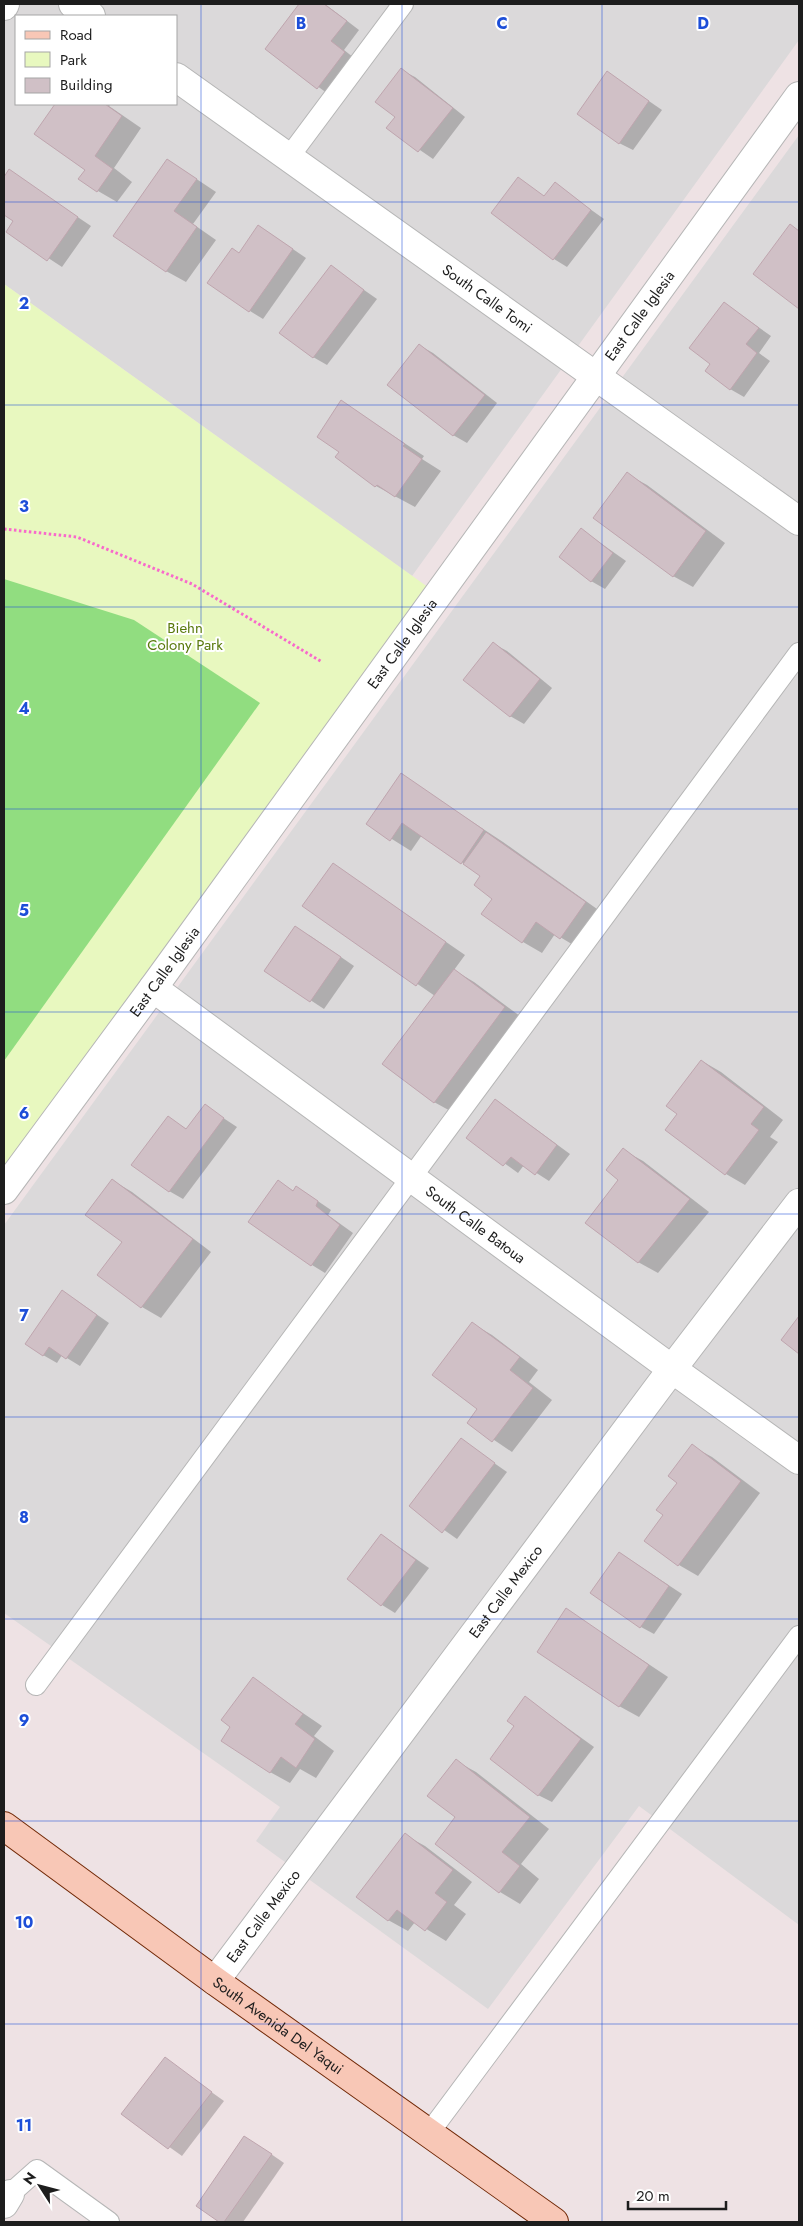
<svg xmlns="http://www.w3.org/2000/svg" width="803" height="2226" viewBox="0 0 803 2226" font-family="Jost,sans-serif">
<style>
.residential{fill:#dbd9da;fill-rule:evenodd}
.park{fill:#e8f8bf}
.pitch{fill:#91dd80}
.shadow{fill:#0003}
.building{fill:#d0c0c6;stroke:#bfa5ae}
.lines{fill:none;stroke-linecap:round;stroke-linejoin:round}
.lane-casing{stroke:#b6b6b6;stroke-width:22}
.street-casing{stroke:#b6b6b6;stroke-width:30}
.secondary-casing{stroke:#712806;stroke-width:30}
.path{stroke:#f869cb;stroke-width:3;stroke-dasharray:2.5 2.5;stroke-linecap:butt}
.lane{stroke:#fff;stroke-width:20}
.street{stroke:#fff;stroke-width:28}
.secondary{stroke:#f8c7b6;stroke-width:28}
.grid{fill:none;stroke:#1d4ed8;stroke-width:1;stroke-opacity:0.55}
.labels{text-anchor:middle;stroke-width:4;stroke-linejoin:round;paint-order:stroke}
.street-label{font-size:15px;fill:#1d1d1d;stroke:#fff}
.park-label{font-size:15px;fill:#59790c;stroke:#fff}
.grid-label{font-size:16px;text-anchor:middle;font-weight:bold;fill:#1d4ed8;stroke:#fff;stroke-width:4;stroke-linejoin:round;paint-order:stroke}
</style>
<rect width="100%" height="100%" fill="#eee2e4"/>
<g class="residential">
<path d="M4 4H799V40L412 576 4 284ZM16 16H176V104H16Z"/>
<polygon points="799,135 799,1925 639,1806 488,2009 256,1841 280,1807 4,1613 4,1225"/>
</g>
<polygon class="park" points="4,284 439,595 4,1190"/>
<polygon class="pitch" points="4,579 134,620 260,703 4,1061"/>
<g class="shadow">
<polygon points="301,4 325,4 359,30 344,50 358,61 331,96 266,49"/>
<polygon points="401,70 415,77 465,117 433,159 388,128 396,117"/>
<polygon points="608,73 662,110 633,150 619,143"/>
<polygon points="57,104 111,104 109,106 141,128 114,168 132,182 117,202 98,191 86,170 35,134"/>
<polygon points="168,160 216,192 193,224 216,240 186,282 166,271"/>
<polygon points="9,171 91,226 62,267 7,231 14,221 4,214 4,179"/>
<polygon points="518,179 545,197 555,184 604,219 567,267 554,259"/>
<polygon points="259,226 306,258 263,319 250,311"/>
<polygon points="790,226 799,231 799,307 754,274"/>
<polygon points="331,267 377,299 327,365 313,357"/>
<polygon points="724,303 771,336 759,353 770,361 744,397 730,389 712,364"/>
<polygon points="419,345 433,353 497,403 467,443 453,435"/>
<polygon points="342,402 424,456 422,459 441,471 415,507 376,486 337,457 340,452"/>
<polygon points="627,474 647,485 725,543 693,587 673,576"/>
<polygon points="582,530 626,561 605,589 591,581"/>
<polygon points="494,644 507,651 552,688 524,724 510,716"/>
<polygon points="401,775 503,842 604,914 580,949 555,934 542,953 523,942 482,876 422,835 411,851 368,824"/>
<polygon points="333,864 465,955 454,970 474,982 524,1019 454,1113 434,1102 435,996 304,906"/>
<polygon points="309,935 354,966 324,1009 266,971"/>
<polygon points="702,1061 721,1072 783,1120 770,1137 778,1142 745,1185 726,1174 679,1114"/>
<polygon points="496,1100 570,1154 549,1181 524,1165 518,1173 468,1137"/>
<polygon points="205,1106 237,1127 183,1199 169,1191 168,1118 188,1130"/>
<polygon points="623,1150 643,1161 709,1212 658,1273 638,1262 620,1180"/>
<polygon points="112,1180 132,1192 211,1252 161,1318 142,1307 123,1242"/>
<polygon points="278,1182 294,1191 297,1187 331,1210 328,1215 353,1233 325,1273 312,1265"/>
<polygon points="76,1300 109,1323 80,1366 62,1355 57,1363 43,1355"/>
<polygon points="473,1324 492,1335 538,1370 529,1382 552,1400 512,1452 469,1423 479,1409"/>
<polygon points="461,1440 507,1472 457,1539 410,1506"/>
<polygon points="692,1446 712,1457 760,1493 698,1576 679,1565 665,1515"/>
<polygon points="382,1535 429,1568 395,1613 382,1605"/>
<polygon points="620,1553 682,1594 654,1634 641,1627"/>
<polygon points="567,1610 668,1677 639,1717 619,1706"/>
<polygon points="253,1679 322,1726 314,1736 334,1751 316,1778 300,1769 290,1783 270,1772 232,1727"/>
<polygon points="526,1698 594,1747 552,1802 538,1795"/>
<polygon points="456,1761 476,1772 549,1829 521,1864 539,1879 520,1904 500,1892 436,1843 457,1817"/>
<polygon points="405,1835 425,1846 472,1882 454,1905 466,1914 446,1941 415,1922 408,1931 388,1920"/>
<polygon points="165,2059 224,2101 182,2156 123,2114"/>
<polygon points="258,2145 284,2163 243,2222 221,2222 198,2206"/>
</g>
<g class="building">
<polygon points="299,4 324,4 347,21 331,41 345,52 317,89 265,49"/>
<polygon points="401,68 453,108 418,152 386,128 395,117 375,102"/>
<polygon points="607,71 649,101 619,144 577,114"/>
<polygon points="55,104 105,104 122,116 95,156 113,169 97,192 78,179 85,170 34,134"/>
<polygon points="167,159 197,179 174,211 197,227 166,272 113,236"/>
<polygon points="9,169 78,217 47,261 6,232 13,221 4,215 4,177"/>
<polygon points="518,177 544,196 555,182 591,210 553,260 491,213"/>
<polygon points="790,224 799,231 799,309 753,274"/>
<polygon points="258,225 293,249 249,312 207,283 232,248 239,253"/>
<polygon points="331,265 364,290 313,358 279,333"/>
<polygon points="724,302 759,328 746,344 757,353 730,390 705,371 710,364 689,348"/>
<polygon points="419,344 485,395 453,436 387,385"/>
<polygon points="341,400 405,444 403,446 422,459 395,497 377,485 375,487 335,457 339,452 317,437"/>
<polygon points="627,472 706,531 673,577 593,518"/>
<polygon points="581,528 613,553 591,582 559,557"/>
<polygon points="493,642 540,679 510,717 463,680"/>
<polygon points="401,773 484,830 461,864 402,823 390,841 366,824"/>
<polygon points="486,832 586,902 560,939 536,922 522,943 481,914 492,899 474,885 480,876 463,864"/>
<polygon points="333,863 446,942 416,986 302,906"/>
<polygon points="295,926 341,957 310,1002 264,971"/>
<polygon points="454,969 505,1007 434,1103 382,1064"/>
<polygon points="701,1060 764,1107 751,1124 759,1130 725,1175 665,1130 677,1114 666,1106"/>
<polygon points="495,1099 557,1145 535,1175 511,1157 503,1166 466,1138"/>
<polygon points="205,1104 224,1118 169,1192 131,1165 168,1116 186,1129"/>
<polygon points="623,1148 690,1199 638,1263 585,1223 618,1180 606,1170"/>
<polygon points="112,1179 193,1239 141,1308 97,1275 122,1242 85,1215"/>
<polygon points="278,1180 293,1191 296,1186 318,1201 316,1206 340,1225 311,1266 248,1222"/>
<polygon points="62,1290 97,1315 66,1359 49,1347 43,1356 25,1344"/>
<polygon points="799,1316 799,1354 781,1340"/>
<polygon points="472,1322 520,1357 510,1370 533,1388 492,1442 467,1423 477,1409 432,1375"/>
<polygon points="461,1438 495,1463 442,1533 409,1506"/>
<polygon points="692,1444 741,1481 678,1566 644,1541 663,1515 656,1510 677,1483 668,1476"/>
<polygon points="381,1534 416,1560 381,1606 347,1579"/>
<polygon points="619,1552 669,1586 640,1628 590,1593"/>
<polygon points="566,1608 649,1665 619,1707 537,1652"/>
<polygon points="253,1677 303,1714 295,1724 315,1739 296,1768 281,1757 270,1773 221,1741 230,1727 221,1720"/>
<polygon points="525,1696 581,1739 538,1796 490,1759 514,1726 507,1721"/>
<polygon points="456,1759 530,1817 502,1852 520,1866 499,1893 435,1844 455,1817 427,1796"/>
<polygon points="405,1833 453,1870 435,1893 447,1902 425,1931 397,1910 388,1921 356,1897"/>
<polygon points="165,2057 212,2092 168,2149 121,2114"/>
<polygon points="244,2136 272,2154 224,2222 219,2222 196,2206"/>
</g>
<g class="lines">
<defs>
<g id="lane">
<polyline points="289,157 403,4"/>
<polyline points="36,1685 799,653"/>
<polyline points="429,2133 799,1636"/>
<polyline points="10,2194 37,2170 109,2222"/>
</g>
<g id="street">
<polyline points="73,4 91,16"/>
<polyline points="4,6 5,4"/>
<path id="s1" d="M176 77 799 521"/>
<path id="s2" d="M153 988 672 1369 799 1460"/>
<path id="s3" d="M4 1190 153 988 799 96"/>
<path id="s4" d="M215 1981 672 1369 799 1203"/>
<polyline points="4,2204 10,2194"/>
</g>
<g id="secondary">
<path id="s5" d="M4 1826 215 1981 554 2222"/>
</g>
</defs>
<use href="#lane" class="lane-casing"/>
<use href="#street" class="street-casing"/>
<use href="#secondary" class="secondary-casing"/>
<polyline class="path" points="4,529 77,537 192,584 322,662"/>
<use href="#lane" class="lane"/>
<use href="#street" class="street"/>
<use href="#secondary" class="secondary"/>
</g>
<path class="grid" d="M201 4V2222M402 4V2222M602 4V2222M4 202H799M4 405H799M4 607H799M4 809H799M4 1012H799M4 1214H799M4 1417H799M4 1619H799M4 1821H799M4 2024H799"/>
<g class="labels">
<g class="street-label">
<text dy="5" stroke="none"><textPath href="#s1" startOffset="382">South Calle Tomi</textPath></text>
<text dy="5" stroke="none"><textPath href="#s3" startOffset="1081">East Calle Iglesia</textPath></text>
<text dy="5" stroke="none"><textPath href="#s3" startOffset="676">East Calle Iglesia</textPath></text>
<text dy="5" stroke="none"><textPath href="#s3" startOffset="271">East Calle Iglesia</textPath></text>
<text dy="5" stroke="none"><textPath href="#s2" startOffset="400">South Calle Batoua</textPath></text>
<text dy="5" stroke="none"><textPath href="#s4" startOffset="486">East Calle Mexico</textPath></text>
<text dy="5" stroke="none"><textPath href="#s4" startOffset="81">East Calle Mexico</textPath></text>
<text dy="5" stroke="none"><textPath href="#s5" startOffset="339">South Avenida Del Yaqui</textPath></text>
</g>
<g class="park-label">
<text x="185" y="633">Biehn<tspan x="185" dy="17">Colony Park</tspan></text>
</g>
</g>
<g class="grid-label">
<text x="301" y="29">B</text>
<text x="502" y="29">C</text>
<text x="703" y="29">D</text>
<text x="24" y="309">2</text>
<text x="24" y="512">3</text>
<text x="24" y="714">4</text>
<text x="24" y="916">5</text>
<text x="24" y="1119">6</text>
<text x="24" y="1321">7</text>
<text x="24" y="1523">8</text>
<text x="24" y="1726">9</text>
<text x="24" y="1928">10</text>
<text x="24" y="2131">11</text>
</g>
<rect width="803" height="2226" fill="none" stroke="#1d1d1d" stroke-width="10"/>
<rect x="15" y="15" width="162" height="90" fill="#ffffff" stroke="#a5a5a5"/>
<rect x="25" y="31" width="25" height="8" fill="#f8c7b6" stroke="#a5a5a5"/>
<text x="60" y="40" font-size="15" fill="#1d1d1d">Road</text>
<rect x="25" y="52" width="25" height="15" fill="#e8f8bf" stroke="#a5a5a5"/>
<text x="60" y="65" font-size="15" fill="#1d1d1d">Park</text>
<rect x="25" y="78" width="25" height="15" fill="#d0c0c6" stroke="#a5a5a5"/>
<text x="60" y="90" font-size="15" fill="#1d1d1d">Building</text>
<g transform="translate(40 2186) rotate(306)" stroke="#ffffff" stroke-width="4" paint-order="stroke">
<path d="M0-4L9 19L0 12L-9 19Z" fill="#1d1d1d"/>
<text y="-8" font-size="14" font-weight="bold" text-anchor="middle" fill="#1d1d1d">N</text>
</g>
<path d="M628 2201v8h98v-8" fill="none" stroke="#1d1d1d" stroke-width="2.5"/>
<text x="636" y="2201" font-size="15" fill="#1d1d1d" stroke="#ffffff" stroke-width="4" paint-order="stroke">20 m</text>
</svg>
